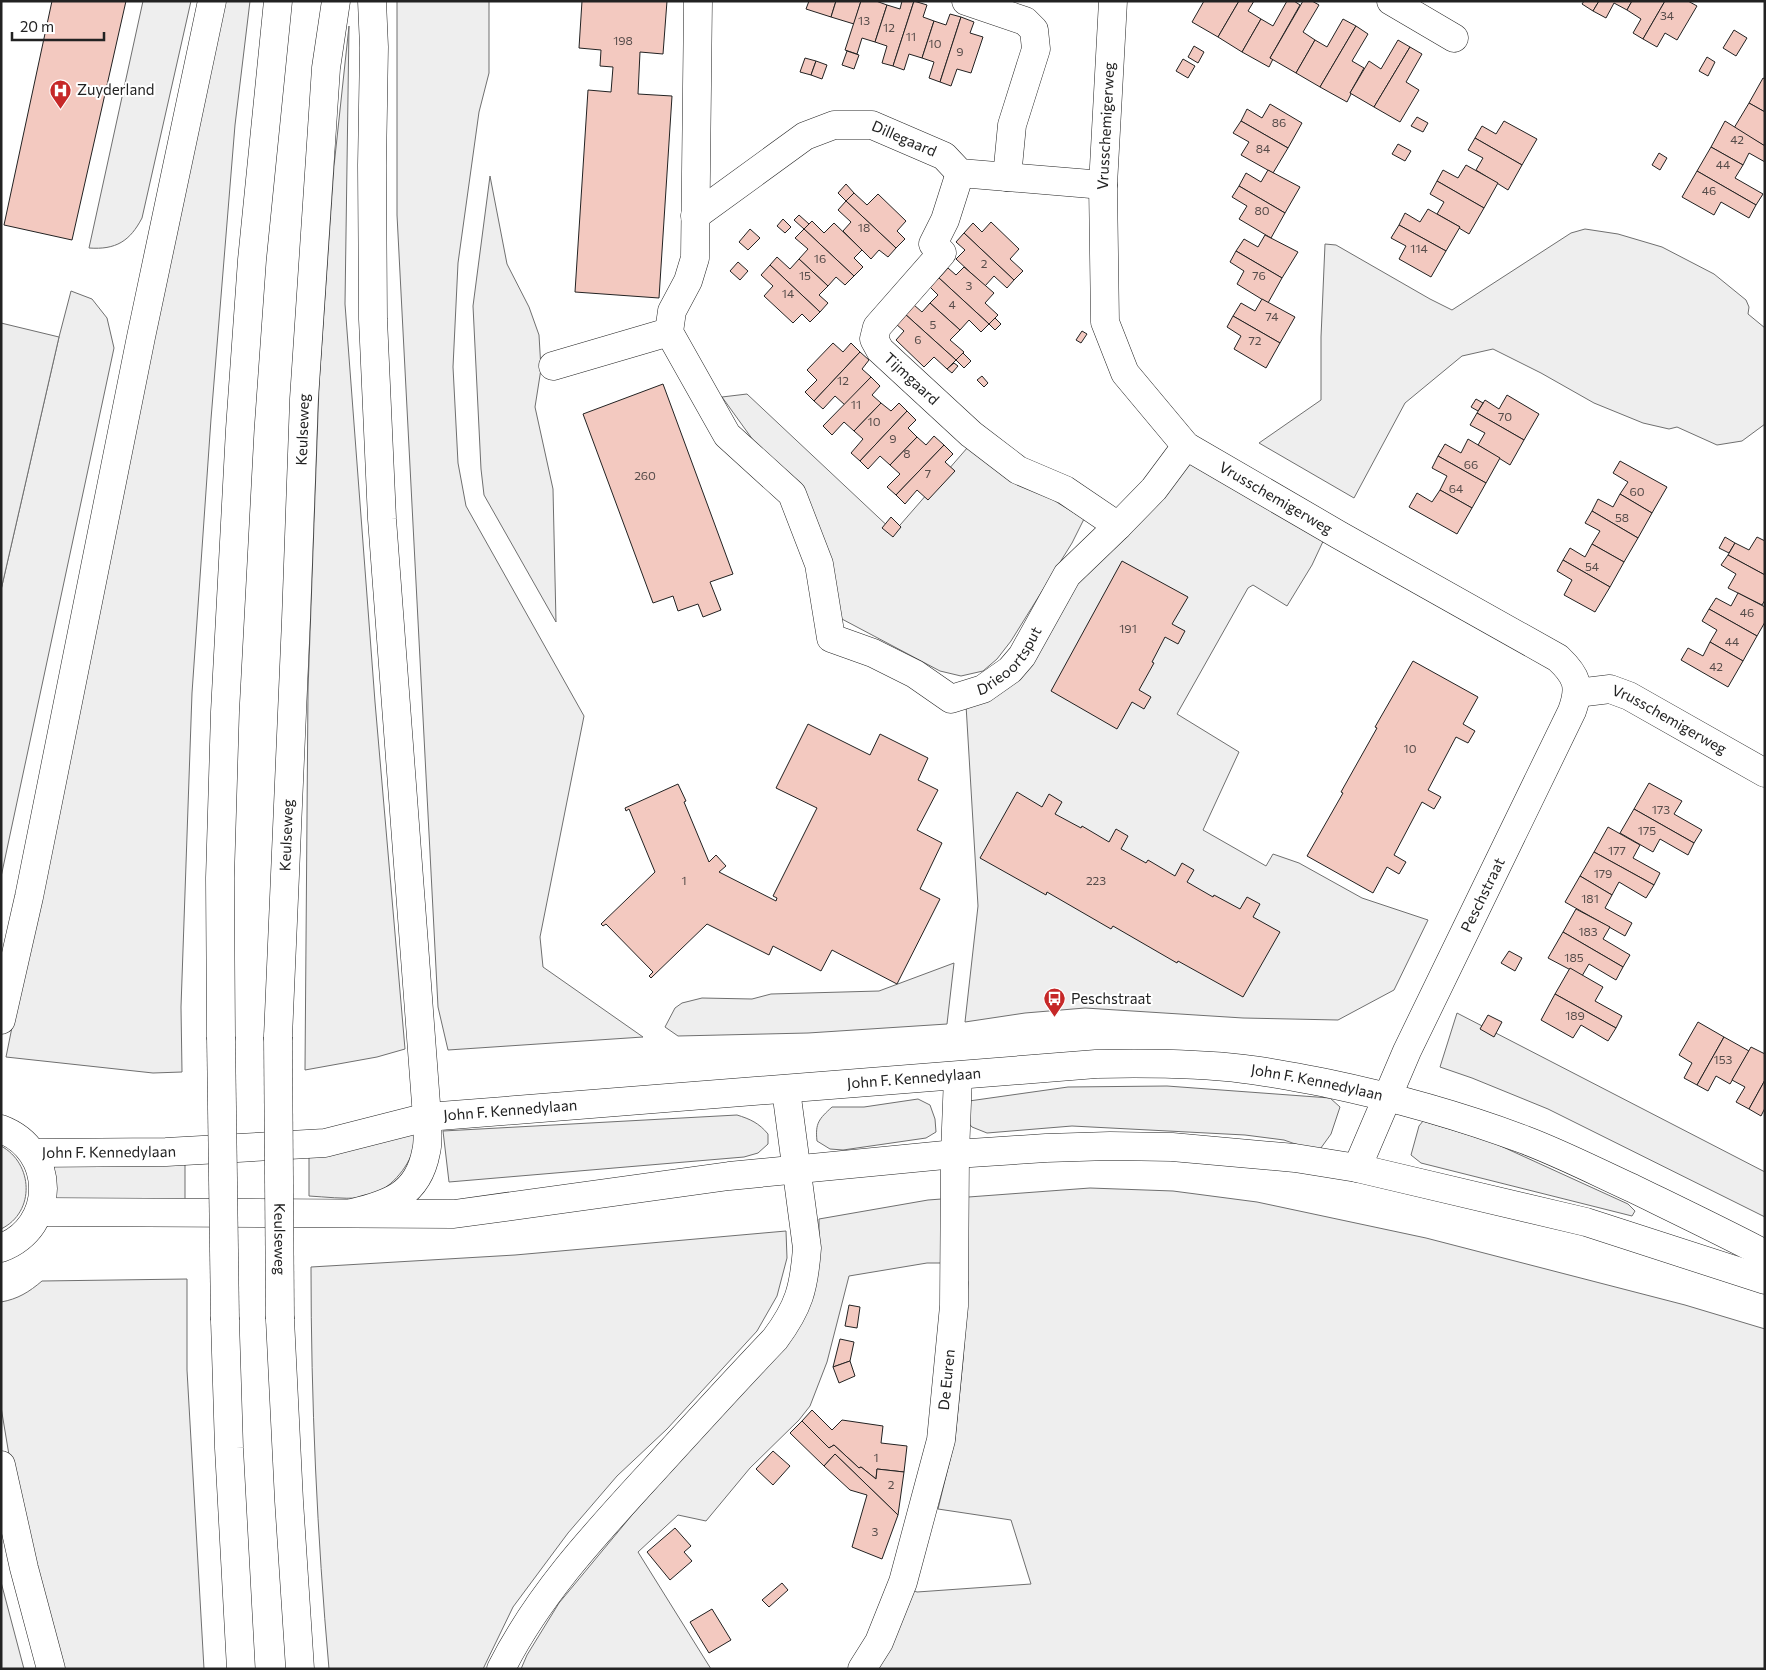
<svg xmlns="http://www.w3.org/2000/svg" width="1766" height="1670" viewBox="0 0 1766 1670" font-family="Commissioner,sans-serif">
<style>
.green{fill:#eee;stroke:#6f6f6f}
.parking{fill:#ededed;stroke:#6f6f6f}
.building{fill:#f3c9c0;stroke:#222}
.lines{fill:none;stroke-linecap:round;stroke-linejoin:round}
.minor-casing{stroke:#222;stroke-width:29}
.highway-casing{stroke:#222;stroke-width:29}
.minor{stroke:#fff;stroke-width:28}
.highway{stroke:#fff;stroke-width:28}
.highway-bridge-casing{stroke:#222;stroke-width:29;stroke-linecap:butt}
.highway-bridge{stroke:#fff;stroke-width:28}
.labels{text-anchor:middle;stroke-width:4;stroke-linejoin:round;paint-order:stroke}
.number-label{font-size:12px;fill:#564c4a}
.poi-label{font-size:15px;fill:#222;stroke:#fff;text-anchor:start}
.street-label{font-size:15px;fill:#222;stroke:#fff}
</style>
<rect width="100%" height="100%" fill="#fff"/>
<g class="green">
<path d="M143 1H191L142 218C130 241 116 250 89 248Z"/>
<polygon points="219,1 250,1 235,125 211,419 192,693 181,1007 182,1072 153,1073 6,1057"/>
<polygon points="397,1 489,1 489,73 479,112 458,263 453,367 458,463 466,506 584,716 540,937 543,967 643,1037 448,1050 438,1007 397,215"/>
<polygon points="349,26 345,304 375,702 405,1049 377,1057 305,1070 308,690 319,386 334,166"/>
<polygon points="490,176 507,264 529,307 539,335 541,369 535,407 553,489 556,622 484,495 481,469 473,306"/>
<polygon points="1585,229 1618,234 1662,247 1714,274 1746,300 1749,307 1748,314 1765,328 1765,424 1742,441 1717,445 1677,427 1669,429 1643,423 1594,403 1541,373 1493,349 1462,356 1405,403 1354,498 1259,443 1321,400 1321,337 1325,244 1336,245 1430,299 1452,310 1571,233"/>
<polygon points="71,291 92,299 107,318 114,348 1,877 1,590 59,337"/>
<polygon points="747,394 894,532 968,447 1084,519 1072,543 1011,641 997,659 983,671 961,676 940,671 840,618 753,440 722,397"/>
<polygon points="1188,458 1326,535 1312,565 1287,606 1253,585 1248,588 1177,714 1239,752 1203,830 1266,866 1273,854 1299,863 1362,898 1428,920 1394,990 1338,1020 1243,1018 1085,1008 1025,1013 965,1022 978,906 966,705 1105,533"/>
<polygon points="954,963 947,1024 808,1033 678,1036 665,1027 675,1008 682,1003 702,998 752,999 771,994 879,991"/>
<polygon points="1457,1013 1765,1172 1765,1217 1548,1109 1472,1078 1440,1067"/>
<polygon points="1167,1086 1330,1098 1340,1107 1331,1134 1318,1152 1284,1140 1245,1135 1072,1126 987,1133 972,1127 965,1119 969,1101 1068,1087"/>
<path d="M918 1099 930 1105 935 1119 936 1132 926 1138 843 1150 830 1149 817 1141C815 1123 819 1119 832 1107H864Z"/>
<path d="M737 1115C750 1119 759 1123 768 1134V1144L758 1153 744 1157 449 1182 443 1131Z"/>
<polygon points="1423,1121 1492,1142 1628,1204 1635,1211 1632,1216 1421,1163 1411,1155 1419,1126"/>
<path d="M415 1133C414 1140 414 1150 411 1156 402 1176 382 1196 359 1198 343 1199 326 1197 309 1196V1153Z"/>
<path d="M1 1146C33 1163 36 1212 1 1229Z"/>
<polygon points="185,1162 185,1201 53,1199 51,1163"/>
<polygon points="1090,1188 1173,1191 1257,1202 1426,1238 1685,1305 1765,1329 1765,1669 866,1669 907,1588 917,1592 1031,1584 1011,1520 938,1509 955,1439 963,1360 968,1282 962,1263 927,1263 849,1276 827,1362 810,1406 799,1420 750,1468 706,1521 678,1515 638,1552 711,1669 521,1669 527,1655 559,1603 632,1515 778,1352 819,1265 819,1219 928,1200"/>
<path d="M786 1231 787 1258 777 1296 757 1331 667 1429 617 1476 568 1533 513 1607 483 1669H329C317 1535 311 1401 311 1267L515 1255Z"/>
<path d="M187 1279V1370L204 1669H59L9 1455 1 1407V1302C18 1299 29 1292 42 1281Z"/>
<polygon points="1,1582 24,1669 1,1669"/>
</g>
<polygon class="parking" points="1,323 59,337 1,590"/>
<g class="building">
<polygon points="52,1 126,1 72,240 4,225"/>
<polygon points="582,1 667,1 663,54 640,52 638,94 672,96 659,298 575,292 588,90 611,92 613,67 600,66 601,50 579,48"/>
<polygon points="809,1 836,1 831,17 806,9"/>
<polygon points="836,1 861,1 854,24 831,17"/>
<polygon points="861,1 876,1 887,5 875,42 862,38 857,54 845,50"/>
<polygon points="902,1 914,1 893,66 882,63 887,46 875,42 887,5 900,9"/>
<polygon points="914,1 927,5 923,17 934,21 922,58 909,54 904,70 893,66"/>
<polygon points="1204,1 1239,1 1218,37 1192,22"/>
<polygon points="1239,1 1254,1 1248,11 1261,19 1242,52 1218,37"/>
<polygon points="1287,1 1294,1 1300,5 1270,58 1273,59 1269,67 1242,52 1261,19 1273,26"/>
<polygon points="1303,1 1312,1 1319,5 1303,32 1315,40 1296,73 1270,58"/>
<polygon points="1584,1 1599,1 1593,11 1582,4"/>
<polygon points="1599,1 1632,1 1627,10 1614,3 1606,18 1593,11"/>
<polygon points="1632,1 1665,1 1643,39 1633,33 1641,19 1627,10"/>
<polygon points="1665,1 1688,1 1697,6 1677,40 1665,33 1657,47 1643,39"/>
<polygon points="950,14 961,17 940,82 929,78 934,62 922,58 934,21 946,25"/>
<polygon points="961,17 974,22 970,33 983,37 971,73 957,69 951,86 940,82"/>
<polygon points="1343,19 1356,26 1320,87 1296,73 1315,40 1327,47"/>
<polygon points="1356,26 1368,34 1352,61 1364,68 1350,93 1351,94 1347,102 1320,87"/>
<polygon points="1734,30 1747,38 1736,56 1723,48"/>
<polygon points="1398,40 1410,47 1374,107 1350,93 1369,61 1381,69"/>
<polygon points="1194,46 1204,52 1198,63 1188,57"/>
<polygon points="1410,47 1422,54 1406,82 1419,90 1400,122 1374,107"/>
<polygon points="847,51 859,55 854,69 842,65"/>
<polygon points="1707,57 1715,62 1708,76 1699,71"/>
<polygon points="805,58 816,61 811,75 800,72"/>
<polygon points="1183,59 1195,66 1188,78 1176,71"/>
<polygon points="816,61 827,65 822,79 811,75"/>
<polygon points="1763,78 1765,79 1765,112 1749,103"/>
<polygon points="1749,103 1765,112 1765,146 1734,128"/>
<polygon points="1270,104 1302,123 1288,148 1241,121 1247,109 1262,118"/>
<polygon points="1417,117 1428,123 1423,132 1411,126"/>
<polygon points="1241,121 1288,148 1273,173 1241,155 1249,142 1233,133"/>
<polygon points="1504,121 1537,139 1522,165 1475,138 1482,126 1496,134"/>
<polygon points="1725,121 1765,146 1765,162 1749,153 1743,165 1711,147"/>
<polygon points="1475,138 1522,165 1508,190 1476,170 1483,158 1468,150"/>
<polygon points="1398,144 1411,151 1405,161 1392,154"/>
<polygon points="1711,147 1743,165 1735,178 1763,194 1756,205 1697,171"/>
<polygon points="1659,153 1667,158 1660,170 1652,165"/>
<polygon points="1466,165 1498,183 1484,208 1437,181 1443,170 1458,178"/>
<polygon points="1268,170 1300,187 1285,213 1239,186 1246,173 1261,182"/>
<polygon points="1697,171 1756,205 1749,218 1721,202 1714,215 1682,197"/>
<polygon points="1437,181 1484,208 1469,234 1459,228 1460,227 1437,214 1444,202 1430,194"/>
<polygon points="846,184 854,193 846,201 838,193"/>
<polygon points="1239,186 1285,213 1271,238 1239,219 1247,206 1232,197"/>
<polygon points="854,193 867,205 878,194 906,221 897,231 905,239 896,248 846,201"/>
<polygon points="846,201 896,248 888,257 879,250 871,259 843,231 851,222 838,210"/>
<polygon points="1428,209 1460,227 1446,251 1399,225 1405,213 1420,222"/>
<polygon points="799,215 809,224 804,229 794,220"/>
<polygon points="783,219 791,227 785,233 777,226"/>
<polygon points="812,221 824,233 834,223 862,250 854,258 863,267 854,276 804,229"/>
<polygon points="991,222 1019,249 1010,259 1023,271 1014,280 964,233 973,223 982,232"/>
<polygon points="1399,225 1446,251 1431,277 1399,259 1406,246 1391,238"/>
<polygon points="750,229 760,238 748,250 739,242"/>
<polygon points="804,229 854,276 845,285 836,277 828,286 799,259 808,249 795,238"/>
<polygon points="964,233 1014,280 1007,288 994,276 985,286 956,259 965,250 956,242"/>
<polygon points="1265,235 1298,252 1282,278 1236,251 1244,239 1258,247"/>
<polygon points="1236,251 1282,278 1268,303 1237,284 1244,271 1230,262"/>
<polygon points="777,257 790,269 799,259 828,286 819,295 828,303 820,312 770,265"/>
<polygon points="738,262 748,271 740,280 730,271"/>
<polygon points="770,265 820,312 810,322 802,314 793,323 764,296 773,286 761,275"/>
<polygon points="964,267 994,293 985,303 998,315 989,324 939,278 948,268 956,275"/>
<polygon points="939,278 989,324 981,332 969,320 960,330 930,303 938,295 930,287"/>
<polygon points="1262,299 1295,317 1280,343 1233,316 1241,303 1255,311"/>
<polygon points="930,303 960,330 950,340 964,352 956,360 905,314 914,305 922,312"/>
<polygon points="905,314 956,360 947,369 934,357 924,367 896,340 904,331 896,324"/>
<polygon points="1233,316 1280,343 1266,368 1234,349 1241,336 1227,327"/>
<polygon points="995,318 1001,324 995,330 989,324"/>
<polygon points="1082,331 1087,334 1081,343 1076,340"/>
<polygon points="833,343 843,352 851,343 860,352 814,401 805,392 817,380 807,370"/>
<polygon points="860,352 869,360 862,369 871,377 845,405 835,396 823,409 814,401"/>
<polygon points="963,353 971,361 964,368 956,360"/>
<polygon points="954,363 958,366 952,373 947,369"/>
<polygon points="982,376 988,383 984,387 977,380"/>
<polygon points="871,377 880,386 872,395 881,403 854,431 844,422 832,435 823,426"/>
<polygon points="663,384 733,574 710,582 721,610 703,617 698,604 678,611 673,596 653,603 583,414"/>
<polygon points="1507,395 1539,414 1524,440 1477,413 1485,400 1499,409"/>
<polygon points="1476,399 1483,403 1478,411 1471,407"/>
<polygon points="881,403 891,411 899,403 907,411 860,461 851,453 863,439 854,431"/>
<polygon points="907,411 916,420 908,428 917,437 890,465 880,456 868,469 860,461"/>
<polygon points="1477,413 1524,440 1510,465 1478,445 1485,433 1470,425"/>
<polygon points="934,436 944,445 896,495 887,487 900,474 890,465 917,437 926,445"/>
<polygon points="1468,439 1500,458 1486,483 1438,456 1445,444 1461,453"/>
<polygon points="944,445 953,454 945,462 955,471 928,500 917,490 905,504 896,495"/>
<polygon points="1438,456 1486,483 1472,508 1440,490 1447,476 1432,468"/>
<polygon points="1620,461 1667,487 1652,513 1620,494 1628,482 1613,473"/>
<polygon points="1440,490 1472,508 1457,534 1409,507 1417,493 1432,502"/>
<polygon points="1620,494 1652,513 1638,538 1592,511 1598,499 1613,507"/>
<polygon points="1592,511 1638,538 1624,562 1592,544 1600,531 1585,523"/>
<polygon points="891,517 901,527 893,537 882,528"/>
<polygon points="1725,537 1735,543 1729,553 1719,548"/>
<polygon points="1757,537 1765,541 1765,575 1728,555 1735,543 1749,550"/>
<polygon points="1592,544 1624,562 1610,587 1563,560 1570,548 1585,557"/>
<polygon points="1728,555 1765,575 1765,600 1762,605 1728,588 1736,574 1721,565"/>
<polygon points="1563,560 1610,587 1595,612 1564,595 1572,580 1557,571"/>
<polygon points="1122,561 1188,597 1172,624 1185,631 1178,644 1165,637 1152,662 1154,663 1139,690 1151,697 1144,709 1132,702 1117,729 1051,691"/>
<polygon points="1738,593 1765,607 1765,622 1757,636 1709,609 1716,598 1731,606"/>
<polygon points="1709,609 1757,636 1743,661 1710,642 1717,630 1702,621"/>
<polygon points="1710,642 1743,661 1728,687 1681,660 1688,648 1703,656"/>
<polygon points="1413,661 1478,697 1463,724 1475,731 1468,743 1456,737 1428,790 1441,797 1434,809 1422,802 1394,855 1406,862 1399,874 1387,867 1373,893 1307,856 1343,793 1341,792 1377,728 1375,727"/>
<polygon points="808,724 870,755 880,734 928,758 918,780 938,790 917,830 942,843 920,889 940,899 897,984 832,950 821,971 773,946 769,955 707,924 651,978 649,976 653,972 606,924 603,926 601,924 655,872 629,809 626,811 625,808 678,784 686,801 684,802 709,862 716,855 726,866 719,872 776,901 777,898 773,896 817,808 776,788"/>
<polygon points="1649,783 1682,801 1674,814 1702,830 1694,843 1634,809"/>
<polygon points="1017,792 1042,807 1049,794 1062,802 1055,814 1081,828 1082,826 1109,842 1116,829 1128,836 1121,849 1146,863 1148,860 1175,876 1182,863 1194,870 1187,882 1213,897 1214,895 1240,909 1247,897 1260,904 1253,917 1280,932 1243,997 1178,961 1177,963 1113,926 1111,929 1047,892 1046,895 980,858"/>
<polygon points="1634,809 1694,843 1688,855 1660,839 1653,852 1620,833"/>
<polygon points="1608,827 1640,845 1633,858 1660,873 1654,885 1594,852"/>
<polygon points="1594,852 1654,885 1646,898 1619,882 1612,895 1580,876"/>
<polygon points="1580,876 1612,895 1605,908 1632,923 1625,936 1565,902"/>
<polygon points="1576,909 1610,927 1603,939 1630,955 1623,967 1563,932"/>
<polygon points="1563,932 1623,967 1616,980 1589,964 1582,976 1548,958"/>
<polygon points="1509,951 1522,958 1515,971 1501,963"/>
<polygon points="1570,968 1603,987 1595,1001 1622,1016 1616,1028 1555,994"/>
<polygon points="1555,994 1616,1028 1608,1041 1581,1025 1573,1038 1541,1020"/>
<polygon points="1488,1015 1502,1022 1494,1037 1480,1029"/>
<polygon points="1698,1022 1724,1037 1697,1085 1684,1078 1692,1063 1679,1055"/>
<polygon points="1724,1037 1749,1051 1730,1084 1716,1076 1708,1091 1697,1085"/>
<polygon points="1751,1047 1765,1054 1765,1080 1749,1109 1736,1102 1745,1087 1732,1080"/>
<polygon points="1765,1080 1765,1108 1761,1116 1749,1109"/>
<polygon points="849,1305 860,1307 857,1328 845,1326"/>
<polygon points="840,1339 854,1342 850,1361 833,1367"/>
<polygon points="850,1361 855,1376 839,1383 833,1367"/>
<polygon points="812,1410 832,1430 842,1420 883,1426 881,1443 907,1446 904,1472 877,1469 876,1479 861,1467 859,1468 834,1445 829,1448 802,1421"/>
<polygon points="802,1421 829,1448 834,1445 859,1468 861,1467 876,1479 877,1469 904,1472 898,1515 835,1454 824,1466 790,1433"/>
<polygon points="773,1451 790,1466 773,1485 756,1469"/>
<polygon points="835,1454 898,1515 882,1559 852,1547 867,1495 850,1490 824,1466"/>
<polygon points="675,1528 691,1546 684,1552 692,1561 670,1580 647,1552"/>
<polygon points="782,1583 788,1590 769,1607 762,1600"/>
<polygon points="712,1609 731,1640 709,1653 690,1622"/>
</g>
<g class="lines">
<defs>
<g id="minor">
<path id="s1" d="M698 1 695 258 688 281 672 311 669 332 727 435 792 494 819 564 831 638 873 653 915 674 951 699 983 689 1010 670 1022 656 1067 575 1118 526 1154 489 1186 446"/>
<polyline points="966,1 1025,21 1034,30 1036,49 1012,125 1007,177"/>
<path id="s2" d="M1113 1 1103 185 1105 322 1125 373 1186 446 1339 535 1558 658C1577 676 1581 686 1572 711L1407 1051 1357 1168"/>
<polyline points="1391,1 1454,38"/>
<path id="s3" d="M960 173 945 220 933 244 942 253 877 327 874 339 880 350 971 434 1018 470 1065 490 1118 526"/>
<path id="s4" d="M695 216 805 136 834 125H872L944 156 960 173 1103 185"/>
<polyline points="553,366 669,332"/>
<path id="s5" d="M1577 693 1610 689 1629 696 1765 773"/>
<path d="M1 1129C57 1150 57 1227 1 1248"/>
<path id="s6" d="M33 1153 166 1152 325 1143 427 1117 1096 1064C1145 1063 1195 1063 1244 1069 1271 1072 1299 1078 1326 1083 1393 1097 1461 1116 1525 1140 1562 1154 1597 1172 1632 1188 1677 1210 1721 1231 1765 1254"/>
<polyline points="39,1212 454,1214 729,1176 955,1154 1046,1148 1110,1146 1172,1147 1295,1158 1357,1168 1586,1222 1765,1280"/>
<path id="s7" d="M862 1669 879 1642 903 1582 941 1440 954 1306 955 1154 958 1076"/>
</g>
<g id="highway">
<polyline points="1,1020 29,897 141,337 212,1"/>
<polyline points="221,1037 220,878 225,712 240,429 252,260 278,1"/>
<path id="s8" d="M278 1037 296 620 304 399 326 68 336 1"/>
<path d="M352 1213C389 1204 418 1195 426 1152 429 1141 427 1128 427 1117L382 519 373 319 372 165 374 47 372 1"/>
<polyline points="280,1319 289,1501 300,1669"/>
<polyline points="225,1320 229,1448 241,1669"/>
<polyline points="1,1465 24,1568 51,1669"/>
<path d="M501 1669C538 1595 595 1534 651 1473 692 1428 733 1383 775 1339 799 1307 804 1288 807 1248L786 1090"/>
</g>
</defs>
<use href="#minor" class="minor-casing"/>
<use href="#highway" class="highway-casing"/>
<use href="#minor" class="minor"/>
<use href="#highway" class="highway"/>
<defs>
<g id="highway-bridge">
<polyline points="221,1037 225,1320"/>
<path id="s9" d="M278 1037 280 1319"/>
</g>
</defs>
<use href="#highway-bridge" class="highway-bridge-casing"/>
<use href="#highway-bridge" class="highway-bridge"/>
</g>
<defs>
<symbol id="hospital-pin" viewBox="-11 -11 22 30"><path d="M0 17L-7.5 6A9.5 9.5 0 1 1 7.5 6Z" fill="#c62828" stroke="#fff"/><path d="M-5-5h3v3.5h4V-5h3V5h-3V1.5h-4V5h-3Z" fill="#fff"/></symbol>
<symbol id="bus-pin" viewBox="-11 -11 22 30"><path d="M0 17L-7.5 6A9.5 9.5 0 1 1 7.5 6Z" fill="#c62828" stroke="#fff"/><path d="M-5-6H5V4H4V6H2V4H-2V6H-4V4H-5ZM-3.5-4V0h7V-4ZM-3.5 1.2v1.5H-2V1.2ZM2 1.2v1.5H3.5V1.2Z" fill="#fff"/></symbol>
</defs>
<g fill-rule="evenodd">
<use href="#hospital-pin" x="48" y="78" width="25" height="34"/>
<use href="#bus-pin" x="1042" y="986" width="25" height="34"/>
</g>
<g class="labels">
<g class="number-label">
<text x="1667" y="20">34</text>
<text x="864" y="25">13</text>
<text x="889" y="32">12</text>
<text x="911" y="41">11</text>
<text x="623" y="45">198</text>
<text x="935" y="48">10</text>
<text x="960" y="56">9</text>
<text x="1279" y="127">86</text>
<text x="1737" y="144">42</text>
<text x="1263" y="153">84</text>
<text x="1723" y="169">44</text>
<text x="1709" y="195">46</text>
<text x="1262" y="215">80</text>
<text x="864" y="232">18</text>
<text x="1419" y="253">114</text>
<text x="820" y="263">16</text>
<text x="984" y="268">2</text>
<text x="805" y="280">15</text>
<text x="1259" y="280">76</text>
<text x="969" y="290">3</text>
<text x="788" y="298">14</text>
<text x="952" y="309">4</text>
<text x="1272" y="321">74</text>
<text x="933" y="329">5</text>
<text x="918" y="344">6</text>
<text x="1255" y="345">72</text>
<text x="843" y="385">12</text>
<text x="856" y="409">11</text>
<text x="1505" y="421">70</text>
<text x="874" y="426">10</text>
<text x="893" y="443">9</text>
<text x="907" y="458">8</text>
<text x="1471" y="469">66</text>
<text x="928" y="478">7</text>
<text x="645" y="480">260</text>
<text x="1456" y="493">64</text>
<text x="1637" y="496">60</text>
<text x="1622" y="522">58</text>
<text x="1592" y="571">54</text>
<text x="1747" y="617">46</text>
<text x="1128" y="633">191</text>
<text x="1732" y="646">44</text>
<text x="1716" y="671">42</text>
<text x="1410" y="753">10</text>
<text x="1661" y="814">173</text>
<text x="1647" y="835">175</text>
<text x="1617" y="855">177</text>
<text x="1603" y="878">179</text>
<text x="684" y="885">1</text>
<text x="1096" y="885">223</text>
<text x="1590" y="903">181</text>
<text x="1588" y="936">183</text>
<text x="1574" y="962">185</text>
<text x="1575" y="1020">189</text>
<text x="1723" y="1064">153</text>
<text x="876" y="1462">1</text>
<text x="891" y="1489">2</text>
<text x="875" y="1536">3</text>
</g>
<g class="poi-label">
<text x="77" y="95">Zuyderland</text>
<text x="1071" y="1004">Peschstraat</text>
</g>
<g class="street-label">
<text transform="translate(1106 126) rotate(-87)" y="5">Vrusschemigerweg</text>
<text dy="5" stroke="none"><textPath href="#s4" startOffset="240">Dillegaard</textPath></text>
<text dy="5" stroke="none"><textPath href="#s3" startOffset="255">Tijmgaard</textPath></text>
<text dy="5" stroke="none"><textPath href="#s8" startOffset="608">Keulseweg</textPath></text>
<text dy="5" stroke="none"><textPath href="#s2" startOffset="575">Vrusschemigerweg</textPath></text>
<text dy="5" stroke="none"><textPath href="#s1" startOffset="900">Drieoortsput</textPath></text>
<text dy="5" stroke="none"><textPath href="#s5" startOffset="100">Vrusschemigerweg</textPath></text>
<text dy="5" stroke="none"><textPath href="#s8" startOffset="202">Keulseweg</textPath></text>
<text transform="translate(1483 895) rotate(-64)" y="5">Peschstraat</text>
<text dy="5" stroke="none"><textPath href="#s6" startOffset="886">John F. Kennedylaan</textPath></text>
<text dy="5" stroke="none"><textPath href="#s6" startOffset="1291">John F. Kennedylaan</textPath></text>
<text dy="5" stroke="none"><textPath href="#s6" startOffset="481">John F. Kennedylaan</textPath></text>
<text dy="5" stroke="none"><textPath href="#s6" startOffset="76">John F. Kennedylaan</textPath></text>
<text dy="5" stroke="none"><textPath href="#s9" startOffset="202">Keulseweg</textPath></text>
<text dy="5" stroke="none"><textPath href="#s7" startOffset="304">De Euren</textPath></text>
</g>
</g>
<rect width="1766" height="1670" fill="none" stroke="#222222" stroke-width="5"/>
<path d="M12 32v8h92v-8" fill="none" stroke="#222222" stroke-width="2.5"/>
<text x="20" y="32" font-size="15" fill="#222222" stroke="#ffffff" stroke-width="4" paint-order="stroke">20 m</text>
</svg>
